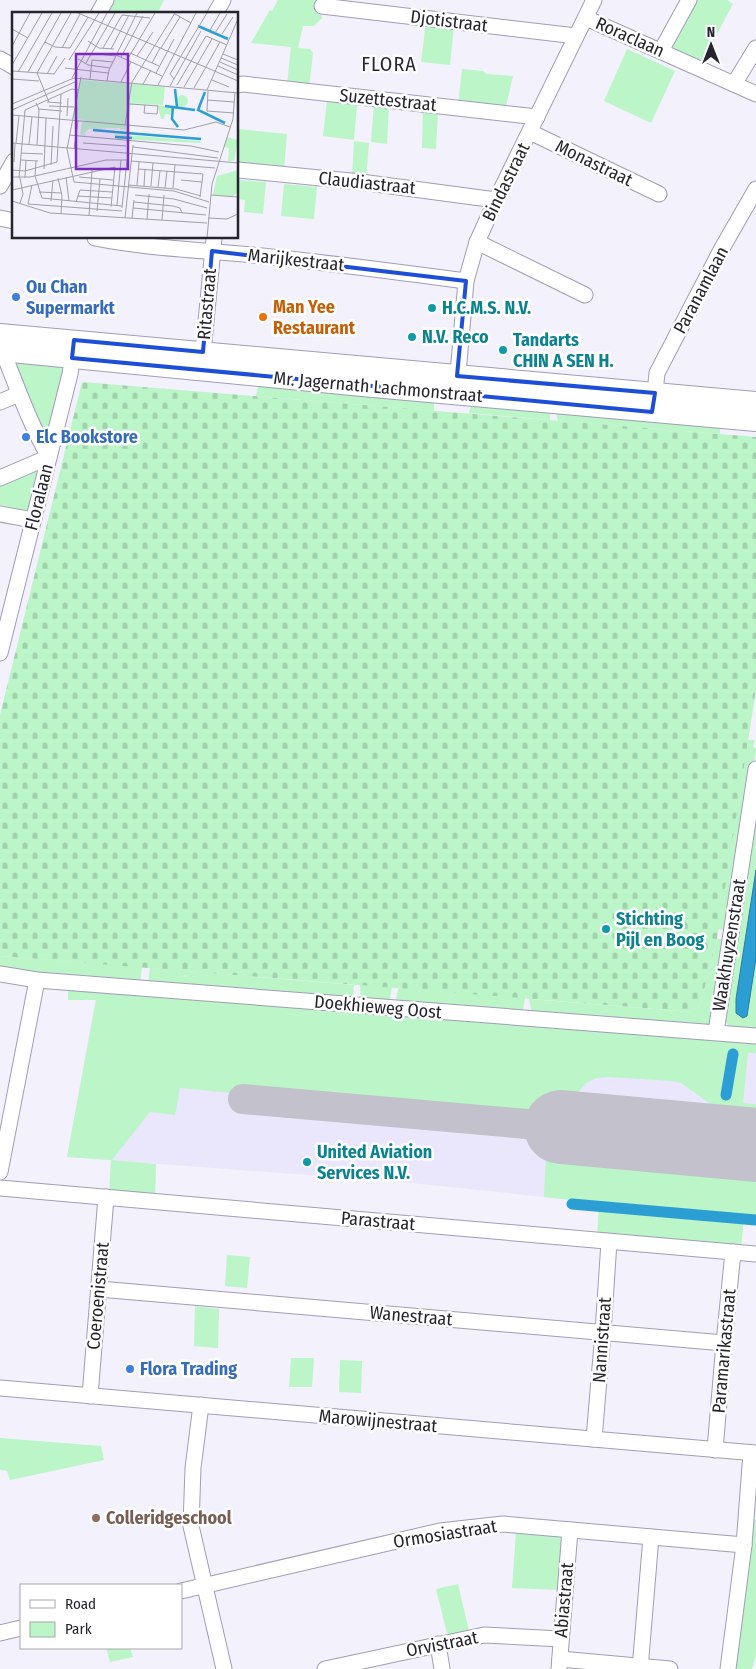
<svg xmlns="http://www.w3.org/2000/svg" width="756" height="1669" viewBox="0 0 756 1669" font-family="'Fira Sans Condensed',sans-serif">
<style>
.built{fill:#eae7fc}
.green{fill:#bbf5c8}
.cemetery{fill:url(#cemetery-stones)}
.water{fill:#2b9fd4;stroke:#2a7aa2}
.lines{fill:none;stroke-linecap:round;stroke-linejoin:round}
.canal{stroke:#2b9fd4;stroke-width:11}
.taxiway{stroke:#c2c1cc;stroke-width:30}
.runway{stroke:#c2c1cc;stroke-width:74}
.minor-casing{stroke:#a19db7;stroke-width:17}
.major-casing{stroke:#a19db7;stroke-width:22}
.minor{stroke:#fff;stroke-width:15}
.major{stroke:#fff;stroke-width:20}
.marked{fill:none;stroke:#1d4ed8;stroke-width:4;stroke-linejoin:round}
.shop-dot{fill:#3f7fe0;stroke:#fff;stroke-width:2}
.culture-dot{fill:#0f9aa8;stroke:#fff;stroke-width:2}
.food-dot{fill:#e8710a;stroke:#fff;stroke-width:2}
.education-dot{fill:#8d6e63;stroke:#fff;stroke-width:2}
.labels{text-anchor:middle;stroke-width:5;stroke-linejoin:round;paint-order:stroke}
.street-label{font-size:18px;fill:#26252f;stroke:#fff}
.shop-label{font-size:18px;font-weight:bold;fill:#366cbe;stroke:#fff;text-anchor:start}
.food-label{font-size:18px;font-weight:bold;fill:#c56008;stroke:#fff;text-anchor:start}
.culture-label{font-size:18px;font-weight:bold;fill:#0d838f;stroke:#fff;text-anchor:start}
.education-label{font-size:18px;font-weight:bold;fill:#785e54;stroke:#fff;text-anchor:start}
.quarter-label{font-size:20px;letter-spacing:1px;fill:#2b273b;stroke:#fff}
.inset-river{fill:none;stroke:#2b9fd4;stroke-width:2.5}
.inset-road{fill:none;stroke:#a09faa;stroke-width:1}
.view{fill:#7b2cbf;fill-opacity:0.15;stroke:#7b2cbf;stroke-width:2.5}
.inset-edge{fill:none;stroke:#26252f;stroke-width:2.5}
</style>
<defs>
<pattern id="cemetery-stones" width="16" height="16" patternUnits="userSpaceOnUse" patternTransform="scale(1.25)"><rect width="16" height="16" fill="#bbf5c8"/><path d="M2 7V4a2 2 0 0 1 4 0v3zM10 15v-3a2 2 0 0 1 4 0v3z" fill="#a1d2ac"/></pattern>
</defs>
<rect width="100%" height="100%" fill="#f2f1fc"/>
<polygon class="built" points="96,997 756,1053 756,1219 401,1182 67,1157"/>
<g class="green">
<polygon points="113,0 164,0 157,14 105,14"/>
<polygon points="278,0 334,0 318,2 322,18 314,26 303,26 298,48 310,49 313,53 309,87 287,85 291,47 251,43 270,10 272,11"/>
<polygon points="694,0 727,0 733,4 701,63 671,49 670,41"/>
<polygon points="426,22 454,26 450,65 421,62"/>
<polygon points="627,49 675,71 651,123 604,101"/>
<polygon points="462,69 483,71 487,74 513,76 505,110 458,105"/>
<polygon points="327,101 357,105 354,140 323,136"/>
<polygon points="374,103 389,105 387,144 371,142"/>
<polygon points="423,109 438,110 436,149 422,148"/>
<polygon points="238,129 287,134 284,170 238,167"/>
<polygon points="354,141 369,143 366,179 352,178"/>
<polygon points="238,180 266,182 263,214 244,212 245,200 238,199"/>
<polygon points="284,184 317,187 314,219 281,216"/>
<polygon points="14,360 62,366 64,370 49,431 43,432"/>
<polygon points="259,381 433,401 434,403 434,411 256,396"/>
<polygon points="471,405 550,409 550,420 469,413"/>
<polygon points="555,408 720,424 720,434 558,421"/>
<polygon points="41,464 28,511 25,513 0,509 0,480"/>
<polygon points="748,740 755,740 753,747 756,748 756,750 729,931 718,929"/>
<path d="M756 803V870L736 999 747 1016 756 958V1031C743 1030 730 1032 724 1019Z"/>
<polygon points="717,939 723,939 710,1024 706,1027 532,1014 529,999 692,1012 700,1006"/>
<polygon points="0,956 142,967 140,982 0,972"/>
<polygon points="150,968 354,985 353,997 351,1000 148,981"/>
<polygon points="360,985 392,987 390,999 388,1001 361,1001"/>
<polygon points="68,987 756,1040 756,1053 748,1053 743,1103 756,1104 756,1127 742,1125 736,1122 681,1083 672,1081 609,1077 597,1078 586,1083 579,1091 571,1112 551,1114 307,1091 305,1100 180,1088 175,1115 150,1112 112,1160 156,1164 155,1198 109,1193 111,1160 67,1157 96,1000 68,1000"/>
<polygon points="399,988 525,998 523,1010 396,1001 397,993"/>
<polygon points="546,1155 756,1174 756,1219 744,1218 741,1248 597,1237 599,1203 544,1197"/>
<polygon points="227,1255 250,1257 247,1288 225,1286"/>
<polygon points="195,1306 219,1309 218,1348 194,1346"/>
<polygon points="291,1358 314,1358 312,1387 289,1387"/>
<polygon points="340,1360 362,1361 361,1393 339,1392"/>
<polygon points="0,1438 101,1446 104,1460 10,1480 7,1471 0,1470"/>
<polygon points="756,1519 756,1655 752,1669 735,1669 748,1579 752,1522"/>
<polygon points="516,1532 558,1535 564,1543 560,1590 512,1588"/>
<polygon points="458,1584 469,1631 448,1637 436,1589"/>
<polygon points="106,1648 130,1648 133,1657 110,1662"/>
</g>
<polygon class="cemetery" points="82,382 756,437 756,690 717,939 700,1006 692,1012 0,956 0,715"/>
<polygon class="water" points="756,870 756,958 747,1016 743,1018 736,1013 736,999"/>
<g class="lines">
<g class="canal">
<polyline points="726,1095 733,1054"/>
<polyline points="572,1204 756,1220"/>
</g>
<polyline class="taxiway" points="243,1099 561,1127"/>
<polyline class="runway" points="561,1127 756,1145"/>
<defs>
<g id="minor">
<polyline points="322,6 576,36"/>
<polyline points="98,14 106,0"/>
<polyline points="215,14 223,0"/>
<polyline points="586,18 756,94"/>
<polyline points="661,51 689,0"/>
<polyline points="0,59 14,67"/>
<polyline points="734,84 756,48"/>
<polyline points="238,85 243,84 537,117"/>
<polyline points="530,132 659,194"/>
<polyline points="238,170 361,182 496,200"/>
<polyline points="0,186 14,161"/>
<polyline points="0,218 14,221"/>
<path d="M95 238C150 249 206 250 262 256 330 263 398 272 466 281"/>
<polyline points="477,242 585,295"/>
<polyline points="202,363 214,238"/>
<polyline points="457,385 466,281 477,242 496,200 594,0"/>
<polyline points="0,402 19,394"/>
<polyline points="654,402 657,373 721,250 756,189"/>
<path d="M0 478 49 457C30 424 17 387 3 352"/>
<polyline points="0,514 33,520"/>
<polyline points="0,653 70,374 74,348"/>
<polyline points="0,974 37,980 756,1036"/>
<polyline points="716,1032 756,769"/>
<polyline points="0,1172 37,980"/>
<polyline points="0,1188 756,1254"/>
<polyline points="99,1289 724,1343"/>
<polyline points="0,1388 756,1453"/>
<polyline points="90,1396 106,1197"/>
<polyline points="201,1405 193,1468 191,1526 224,1669"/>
<polyline points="594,1439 603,1332 609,1242"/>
<polyline points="715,1450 724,1343 733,1252"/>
<polyline points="181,1591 440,1531 503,1524 744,1545"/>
<polyline points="0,1633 21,1628"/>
<polyline points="438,1644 442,1669"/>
<polyline points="560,1659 670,1669"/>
<polyline points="325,1669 484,1635 561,1639"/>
<polyline points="559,1669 570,1530"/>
<polyline points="640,1669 651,1537"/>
<polyline points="728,1669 744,1545 751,1453"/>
</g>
<g id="major">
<polyline points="0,334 756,402"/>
<polyline points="0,351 362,386 756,421"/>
</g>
</defs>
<use href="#minor" class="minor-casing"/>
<use href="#major" class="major-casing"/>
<use href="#minor" class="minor"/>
<use href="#major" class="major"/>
</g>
<path class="marked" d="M212 251 466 281 457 376 655 393 652 412 72 358 74 340 203 352Z"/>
<g class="shop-dot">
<circle cx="16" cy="297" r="5"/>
<circle cx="26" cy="437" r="5"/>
<circle cx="130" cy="1369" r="5"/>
</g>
<g class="culture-dot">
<circle cx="432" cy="308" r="5"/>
<circle cx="412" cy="337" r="5"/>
<circle cx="503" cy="350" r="5"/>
<circle cx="606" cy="929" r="5"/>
<circle cx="307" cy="1162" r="5"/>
</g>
<circle class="food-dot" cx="263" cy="317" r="5"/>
<circle class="education-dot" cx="96" cy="1518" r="5"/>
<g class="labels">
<g class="street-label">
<text transform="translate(449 21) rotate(7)" y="6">Djotistraat</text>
<text transform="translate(630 37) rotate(24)" y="6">Roraclaan</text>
<text transform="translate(388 100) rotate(6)" y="6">Suzettestraat</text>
<text transform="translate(594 163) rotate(26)" y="6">Monastraat</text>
<text transform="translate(506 182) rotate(-64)" y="6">Bindastraat</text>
<text transform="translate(367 183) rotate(6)" y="6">Claudiastraat</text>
<text transform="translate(296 260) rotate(6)" y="6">Marijkestraat</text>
<text transform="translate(701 290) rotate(-62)" y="6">Paranamlaan</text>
<text transform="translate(207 304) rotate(-85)" y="6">Ritastraat</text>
<text transform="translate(378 387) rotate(5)" y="6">Mr. Jagernath Lachmonstraat</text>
<text transform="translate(39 497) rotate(-76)" y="6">Floralaan</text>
<text transform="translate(729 945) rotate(-81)" y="6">Waakhuyzenstraat</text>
<text transform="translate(378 1007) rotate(5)" y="6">Doekhieweg Oost</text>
<text transform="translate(378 1221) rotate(5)" y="6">Parastraat</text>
<text transform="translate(98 1296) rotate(-85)" y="6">Coeroenistraat</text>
<text transform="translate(411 1316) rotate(5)" y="6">Wanestraat</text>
<text transform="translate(602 1340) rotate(-86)" y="6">Nannistraat</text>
<text transform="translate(724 1351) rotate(-85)" y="6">Paramarikastraat</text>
<text transform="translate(378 1421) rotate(5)" y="6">Marowijnestraat</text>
<text transform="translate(445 1534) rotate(-9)" y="6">Ormosiastraat</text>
<text transform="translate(564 1600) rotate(-85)" y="6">Abiastraat</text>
<text transform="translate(442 1644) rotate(-11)" y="6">Orvistraat</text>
</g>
<g class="shop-label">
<text x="26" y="293">Ou Chan<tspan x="26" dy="21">Supermarkt</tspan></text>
<text x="36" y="443">Elc Bookstore</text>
<text x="140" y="1375">Flora Trading</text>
</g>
<g class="food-label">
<text x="273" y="313">Man Yee<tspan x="273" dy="21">Restaurant</tspan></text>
</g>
<g class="culture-label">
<text x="442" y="314">H.C.M.S. N.V.</text>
<text x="422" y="343">N.V. Reco</text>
<text x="513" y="346">Tandarts<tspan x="513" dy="21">CHIN A SEN H.</tspan></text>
<text x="616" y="925">Stichting<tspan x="616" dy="21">Pijl en Boog</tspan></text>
<text x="317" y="1158">United Aviation<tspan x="317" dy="21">Services N.V.</tspan></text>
</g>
<g class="education-label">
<text x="106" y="1524">Colleridgeschool</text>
</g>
<g class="quarter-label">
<text x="389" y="71">FLORA</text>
</g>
</g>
<g transform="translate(12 12)">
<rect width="226" height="226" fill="#f2f1fc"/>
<path d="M119 72H122L119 91 161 95 160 103 153 102 152 107H149L146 94 119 92 115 118 121 120 106 116 77 117 72 121 75 124 68 122 70 111ZM164 89a6 6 0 1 1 12 0a6 6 0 1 1-12 0ZM102 122 188 129 189 131 105 127ZM215 125 226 128 222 149H216L217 136 212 135ZM226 158V180L221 184 201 183 205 164Z" fill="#bbf5c8"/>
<path d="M69 68 119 72 112 111 60 107ZM122 72 153 75 151 93 119 91Z" fill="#bbf5c8"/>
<path class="inset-river" d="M186 14 216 27M163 77 165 95M193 80 186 98 213 111M153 94 183 98M161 94 160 107 166 115M81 118 103 120M103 120 189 127M103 125 120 126"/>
<path class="inset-road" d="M66 1 226 69M163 2 179 11M0 17 16 26M198 18 208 1M203 21 215 2M210 22 221 5M76 29 87 36 102 37M33 30 43 35 58 36 76 5M0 34 18 1M50 36 68 2M91 36 110 3 138 6M149 36 168 5M99 37 117 3M118 41 147 54M86 42 104 44M211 42 226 48M104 43 150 64M125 44 141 20M109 45 131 4M209 46 226 53M66 47 76 53 98 56M57 48 87 1M115 48 143 1M208 50 226 58M74 51 103 1M140 51 148 36M0 53 30 1M206 54 226 63M53 56 96 61M0 59 42 62 53 46M6 60 40 1M16 60 49 1M144 61 162 27M35 62 45 44M69 65 55 137 62 170 162 179 197 190M60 66 95 1M0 67 27 69M78 67 80 48 101 50M162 67 158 62 195 1M200 68 217 75M95 69 97 58 125 1M109 70 119 50M131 72 139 58M146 73 184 1M165 73 194 24 215 33M158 74 189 19M172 75 200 27M182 76 208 30M195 78 226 7M196 79 195 99 222 101M195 88 222 90M35 90 50 91M37 90 25 61 59 1M24 91 27 97 25 133M0 92 62 66 226 81M117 92 133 93 146 94 145 102 132 101 133 93M37 94 62 95M26 97 50 99M0 98 65 69M0 103 172 118 204 110 218 115M55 104 56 86M113 113 120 70 163 1M57 123 179 134 207 140M0 131 226 151M4 131 7 104M71 131 114 134M17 132 20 105M121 135 206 146M62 137 66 109M9 141 31 142M9 148 26 149M24 149 23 164 30 186 110 194M119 149 203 156M2 150 3 132M39 153 41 114M32 157 34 106M126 157 191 162M0 158 13 159 45 150 49 82M0 165H18L94 148H115M54 165 57 189M67 165 101 168M7 166 13 98 60 77 66 78M8 166 11 182 8 191M13 166 14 148M46 166 50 184 49 202M169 168 190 170M116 173 164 177 189 184M125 173 127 150M132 174 133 157M139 174 141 151M146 175 148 159M153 176 155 159M161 176 163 153M0 178 103 155M27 180 50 181M123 183 162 187 195 196M199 183 226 185M65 184 100 186M188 185 191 162M0 189 38 201 195 211M39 189 41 168M64 190 68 178 100 180M122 190 161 194 168 196 170 201M16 192 110 199M16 192 20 173M105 193 109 148M99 195 103 155M110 196 115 148M121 196 194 203M85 199 88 167M77 204 80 158M113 206 121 133M120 206 122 188M196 206 215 207 226 202M135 207 137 182M150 208 152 183M195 226 200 172 221 107 223 80"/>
<path class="view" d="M64 42H116V157H64Z"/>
<rect width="226" height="226" class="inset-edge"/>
</g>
<rect x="20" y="1584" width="162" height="65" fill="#ffffff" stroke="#a8a8ac"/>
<rect x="30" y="1600" width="25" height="8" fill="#ffffff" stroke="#a8a8ac"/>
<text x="65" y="1609" font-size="15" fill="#26252f">Road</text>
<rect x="30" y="1622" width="25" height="15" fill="#bbf5c8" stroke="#a8a8ac"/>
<text x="65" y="1634" font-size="15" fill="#26252f">Park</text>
<g transform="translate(711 45)" stroke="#ffffff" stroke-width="4" paint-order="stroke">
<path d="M0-4L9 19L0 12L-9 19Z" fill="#26252f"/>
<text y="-8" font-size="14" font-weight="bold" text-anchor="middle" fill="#26252f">N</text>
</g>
</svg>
